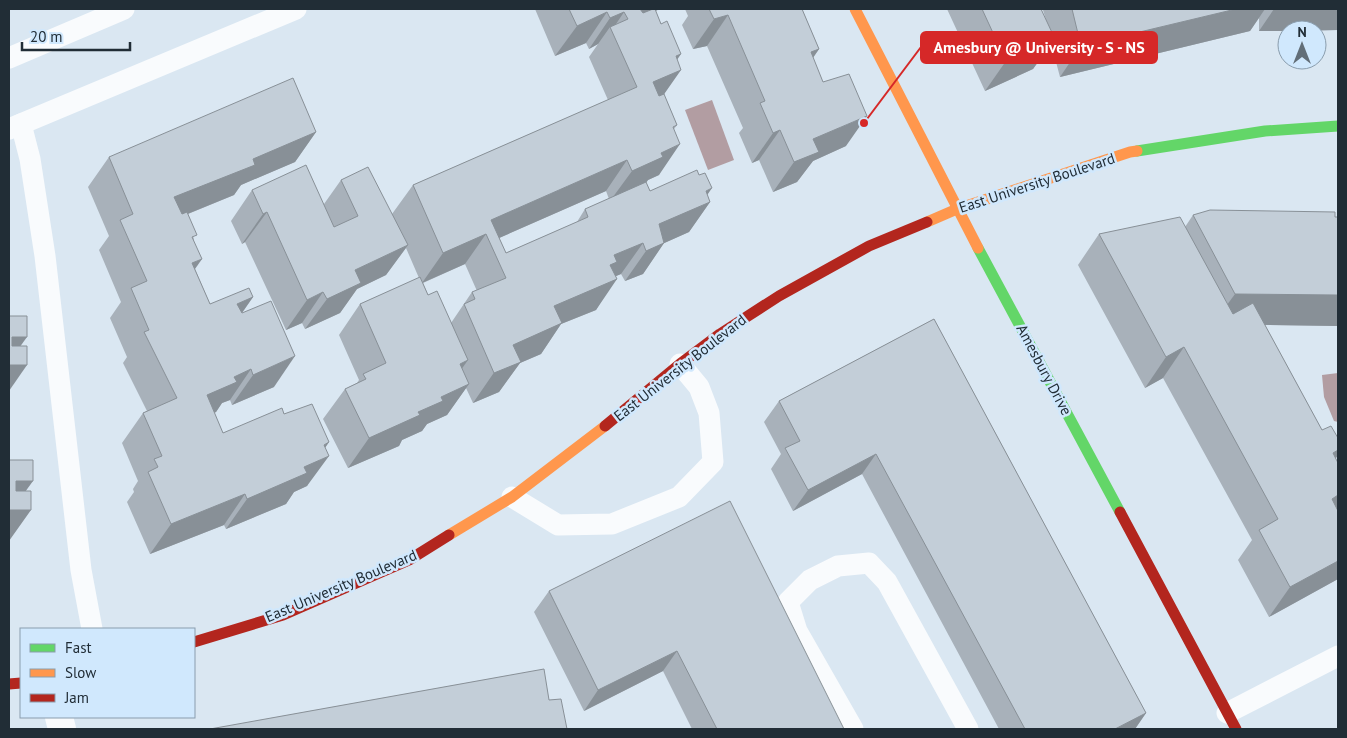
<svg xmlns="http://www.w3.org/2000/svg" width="1347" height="738" viewBox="0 0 1347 738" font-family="'PT Sans',sans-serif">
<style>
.water{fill:#b29da2}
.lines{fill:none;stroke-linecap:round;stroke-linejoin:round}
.lane{stroke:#f9fbfd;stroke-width:21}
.street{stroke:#f9fbfd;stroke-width:28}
.fast{stroke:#63d668;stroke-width:11}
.slow{stroke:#ff974d;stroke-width:11}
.jam{stroke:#b3261e;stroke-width:11}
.wall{fill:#a8b1ba;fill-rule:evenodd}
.shaded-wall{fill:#889097}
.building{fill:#c3ced8;stroke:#889097}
.labels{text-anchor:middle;stroke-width:5;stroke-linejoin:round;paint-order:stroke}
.street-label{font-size:15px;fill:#212d36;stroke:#d0e8fd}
.leader{fill:none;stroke:#d62828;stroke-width:2}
.callout-dot{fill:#d62828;stroke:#d0e8fd;stroke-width:2}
.callout{fill:#d62828;stroke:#d62828;stroke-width:2}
.callout-label{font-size:16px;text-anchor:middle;font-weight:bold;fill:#fff}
</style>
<rect width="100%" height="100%" fill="#dae7f2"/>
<g class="water">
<polygon points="712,100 734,160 708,170 685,110"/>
<polygon points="1338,373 1338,422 1334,421 1324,397 1322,375"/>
</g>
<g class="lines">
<g class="lane">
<polyline points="9,58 124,9"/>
<polyline points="21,124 30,159 45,256 81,570 92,629"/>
<polyline points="9,129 296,9"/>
<polyline points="512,497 558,525 612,524 679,497 713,462 709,413 699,387 680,364"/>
<polyline points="1227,713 1338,656"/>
<polyline points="853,729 797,631 788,602 810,580 838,566 869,563 887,582 968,729"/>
</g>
<polyline class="street" points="59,717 62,729"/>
<g class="fast">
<polyline points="1137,151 1265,131 1338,126"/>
<polyline points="978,248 1120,512"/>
</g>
<g class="slow">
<polyline points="855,9 978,248"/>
<polyline points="927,222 957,209 1130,152 1137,151"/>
<polyline points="449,535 512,497 605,426"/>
</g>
<g class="jam">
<polyline points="605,426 680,364 720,334 779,296 869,246 927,222"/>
<polyline points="1120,512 1236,729"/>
<polyline points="194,642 283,615 409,560 449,535"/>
<polyline points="9,684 21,683"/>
</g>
</g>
<g class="wall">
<path d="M535 9H660L655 11 677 60 664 95 677 125 674 129 659 175 648 180 646 183 650 191 707 195 710 202 689 232 664 243 643 274 625 281 621 274 616 276 596 310 561 324 541 354 520 363 499 392 473 403 466 388 447 415 427 424 422 431 402 440 399 446 348 468 323 419 345 389 357 383 359 380 339 335 360 304 419 278 406 248 386 275 357 289 340 313 305 329 302 323 286 330 245 242 242 244 231 221 252 190 324 204 341 180 392 214 413 185 608 100 589 57 598 44 589 49 586 43 555 56ZM606 191 609 199 585 209 577 222 506 253 499 238ZM465 264 477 291 472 292 451 323 428 295 423 283Z"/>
<polygon points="685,9 802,9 819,49 813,58 846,146 813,161 797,182 773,192 759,160 752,163 739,133 743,128 707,46 693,49 682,25 688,16"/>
<polygon points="947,9 1041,9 1046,20 1043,10 1044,9 1338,9 1338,30 1317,31 1317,30 1259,31 1259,18 1250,31 1060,77 1051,43 1033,69 985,91"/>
<polygon points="316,132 295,162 241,185 234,195 188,214 194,240 195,269 210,304 253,297 242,313 274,387 232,405 230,400 222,403 216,412 214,413 223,433 284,414 329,442 325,448 307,486 294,492 286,504 226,529 224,525 150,554 127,502 134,492 133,489 138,481 122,443 143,413 147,411 123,363 127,357 110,318 121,302 99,250 109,236 88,187 109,157"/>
<polygon points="1193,215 1338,217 1338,326 1265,325 1322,430 1338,455 1336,458 1338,579 1269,617 1238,560 1252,540 1163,378 1145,388 1078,265 1099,234 1185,227"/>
<polygon points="934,319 1146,713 1135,729 999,729 862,474 793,511 771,469 781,454 764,422 779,401"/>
<polygon points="549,591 844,729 692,729 663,671 584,711 534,612"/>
</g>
<g class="shaded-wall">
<polygon points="628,9 660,9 624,24 628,19"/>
<polygon points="1236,9 1265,9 1250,31 1060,77 1081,46"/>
<polygon points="1274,9 1338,9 1338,30 1287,30 1287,31 1259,31"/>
<polygon points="607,12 586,43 555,56 577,26"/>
<polygon points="624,12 612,30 610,27 598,44 589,49 610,18"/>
<polygon points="728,15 707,46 693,49 714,19"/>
<polygon points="1055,39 1033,69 985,91 1006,61"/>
<polygon points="819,49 798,79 811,52"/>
<polygon points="681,54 666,76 681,70 660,100 653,82 676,56"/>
<polygon points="867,116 846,146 813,161 797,182 773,192 794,162 813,139"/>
<polygon points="780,130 759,160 752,163 773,133"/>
<polygon points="316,132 295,162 241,185 234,195 153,228 174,197 253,159"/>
<polygon points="680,144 659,175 648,180 642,188 610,201 632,171 661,153"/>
<polygon points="627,160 606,191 490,242 486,234 465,264 422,283 443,253 491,220"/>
<polygon points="712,188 699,207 710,202 689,232 660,245 664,243 643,274 625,281 646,251 659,224 706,191"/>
<polygon points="267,212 245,242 242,244 263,214"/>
<polygon points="643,243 621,274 604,281 617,279 596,310 561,324 541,354 520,363 499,392 473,403 513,345 554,306 614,255"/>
<polygon points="408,245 386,275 357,289 340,313 305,329 327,299 355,270"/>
<polygon points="202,259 181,289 192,263"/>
<polygon points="323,292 302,323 286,330 307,300"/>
<polygon points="1235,294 1338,295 1338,326 1213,324"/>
<polygon points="253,297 232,327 237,304"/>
<polygon points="12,337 27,337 9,362"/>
<polygon points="1184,347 1163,378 1145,388 1166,357"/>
<polygon points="295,356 274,387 232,405 253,375"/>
<polygon points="468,360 446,391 460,364"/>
<polygon points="9,365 27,365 9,391"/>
<polygon points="251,369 230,400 222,403 216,412 185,425 207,395 234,377"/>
<polygon points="469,384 447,415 427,424 422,431 402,440 399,446 348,468 369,438 418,412 441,397"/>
<polygon points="329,442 315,462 329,456 307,486 294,492 286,504 226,529 247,499 304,467 324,445"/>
<polygon points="1338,450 1338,455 1322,478 1333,453"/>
<polygon points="876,454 862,474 793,511 808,490"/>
<polygon points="16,481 33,481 12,510 31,510 9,541 9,492"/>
<polygon points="245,494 224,525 150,554 171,524"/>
<polygon points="1338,495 1338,507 1331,518 1332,499"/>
<polygon points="1338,561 1338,579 1269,617 1290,587"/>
<polygon points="677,651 663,671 584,711 598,690"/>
<polygon points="1146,713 1135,729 1115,729"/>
</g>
<g class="building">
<polygon points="569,9 640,9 643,13 653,9 655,9 661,24 667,21 681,54 676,56 681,70 653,82 659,96 664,94 677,125 673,127 680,144 661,153 663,157 632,171 627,160 491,220 506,253 588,217 585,209 646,182 650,191 697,170 699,175 705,173 712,188 706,191 710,202 659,224 664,243 646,251 643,243 614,255 617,262 610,265 617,279 554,306 562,323 513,345 521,362 494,373 464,304 475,299 472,292 506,278 486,234 443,253 413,185 637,87 610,27 628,19 624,12 610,18 607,12 577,26"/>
<polygon points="709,9 802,9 819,49 811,52 823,82 849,74 867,116 813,139 819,152 794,162 780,130 773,133 760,103 765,101 728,15 714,19"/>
<polygon points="982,9 1041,9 1055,39 1006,61"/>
<polygon points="1072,9 1236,9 1081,46"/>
<polygon points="293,78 316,132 253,159 255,165 174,197 182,214 187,212 197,235 192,237 202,259 192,263 210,304 249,288 253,297 237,304 242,313 271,301 295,356 253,375 251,369 234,377 237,382 207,395 223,433 282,408 284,414 312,404 329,442 324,445 329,456 304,467 307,473 247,499 245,494 171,524 148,472 158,467 154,459 162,456 143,413 177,398 144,332 149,330 131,288 147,281 120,220 133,214 109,157"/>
<polygon points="306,165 334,227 358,216 341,180 368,167 408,245 355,270 361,283 327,299 323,292 307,300 267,212 263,214 252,190"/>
<polygon points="1210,210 1335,212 1335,217 1338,217 1338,295 1235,294 1193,215"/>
<polygon points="1180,217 1233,314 1253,303 1322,430 1331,426 1338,438 1338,450 1333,453 1338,463 1338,495 1332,499 1338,511 1338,561 1290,587 1259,530 1278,519 1184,347 1166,357 1099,234"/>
<polygon points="420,277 428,295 437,291 468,360 460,364 469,384 441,397 443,401 418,412 420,415 369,438 345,389 366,379 363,374 386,363 360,304"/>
<polygon points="9,316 27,316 27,337 12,337 12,346 27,346 27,365 9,365"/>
<polygon points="934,319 1146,713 1115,729 1025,729 876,454 808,490 785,448 800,441 779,401"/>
<polygon points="9,460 33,460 33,481 16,481 16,491 31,491 31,510 9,510"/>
<polygon points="730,501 844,729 717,729 677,651 598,690 549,591"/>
<polygon points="544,669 549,700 561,699 567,729 210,729"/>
</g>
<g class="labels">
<g class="street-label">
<text transform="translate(1037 183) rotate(-18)" y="5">East University Boulevard</text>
<text transform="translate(680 368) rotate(-38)" y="5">East University Boulevard</text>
<text transform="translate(1044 370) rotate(62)" y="5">Amesbury Drive</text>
<text transform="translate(341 586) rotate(-23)" y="5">East University Boulevard</text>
</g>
</g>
<path class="leader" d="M864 123L921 47"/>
<circle class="callout-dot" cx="864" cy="123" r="5"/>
<rect class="callout" x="921" y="32" width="236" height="31" rx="5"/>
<g class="callout-label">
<text x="1039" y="53">Amesbury @ University - S - NS</text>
</g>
<rect width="1347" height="738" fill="none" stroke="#212d36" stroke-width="20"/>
<rect x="20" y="628" width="175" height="90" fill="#d0e8fd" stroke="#8a9dad"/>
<rect x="30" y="644" width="25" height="8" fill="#63d668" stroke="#8a9dad"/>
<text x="65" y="653" font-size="15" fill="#212d36">Fast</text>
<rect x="30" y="669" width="25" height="8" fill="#ff974d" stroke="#8a9dad"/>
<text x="65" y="678" font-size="15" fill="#212d36">Slow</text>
<rect x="30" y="694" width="25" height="8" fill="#b3261e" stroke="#8a9dad"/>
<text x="65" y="703" font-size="15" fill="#212d36">Jam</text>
<g transform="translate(1302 45)"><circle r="24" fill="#d0e8fd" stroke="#8a9dad"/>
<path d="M0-4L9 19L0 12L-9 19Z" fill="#626e78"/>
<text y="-8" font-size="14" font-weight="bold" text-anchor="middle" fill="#212d36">N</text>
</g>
<path d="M22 42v8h108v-8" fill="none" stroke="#212d36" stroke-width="2.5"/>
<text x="30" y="42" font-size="15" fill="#212d36" stroke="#d0e8fd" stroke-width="4" paint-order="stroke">20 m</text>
</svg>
